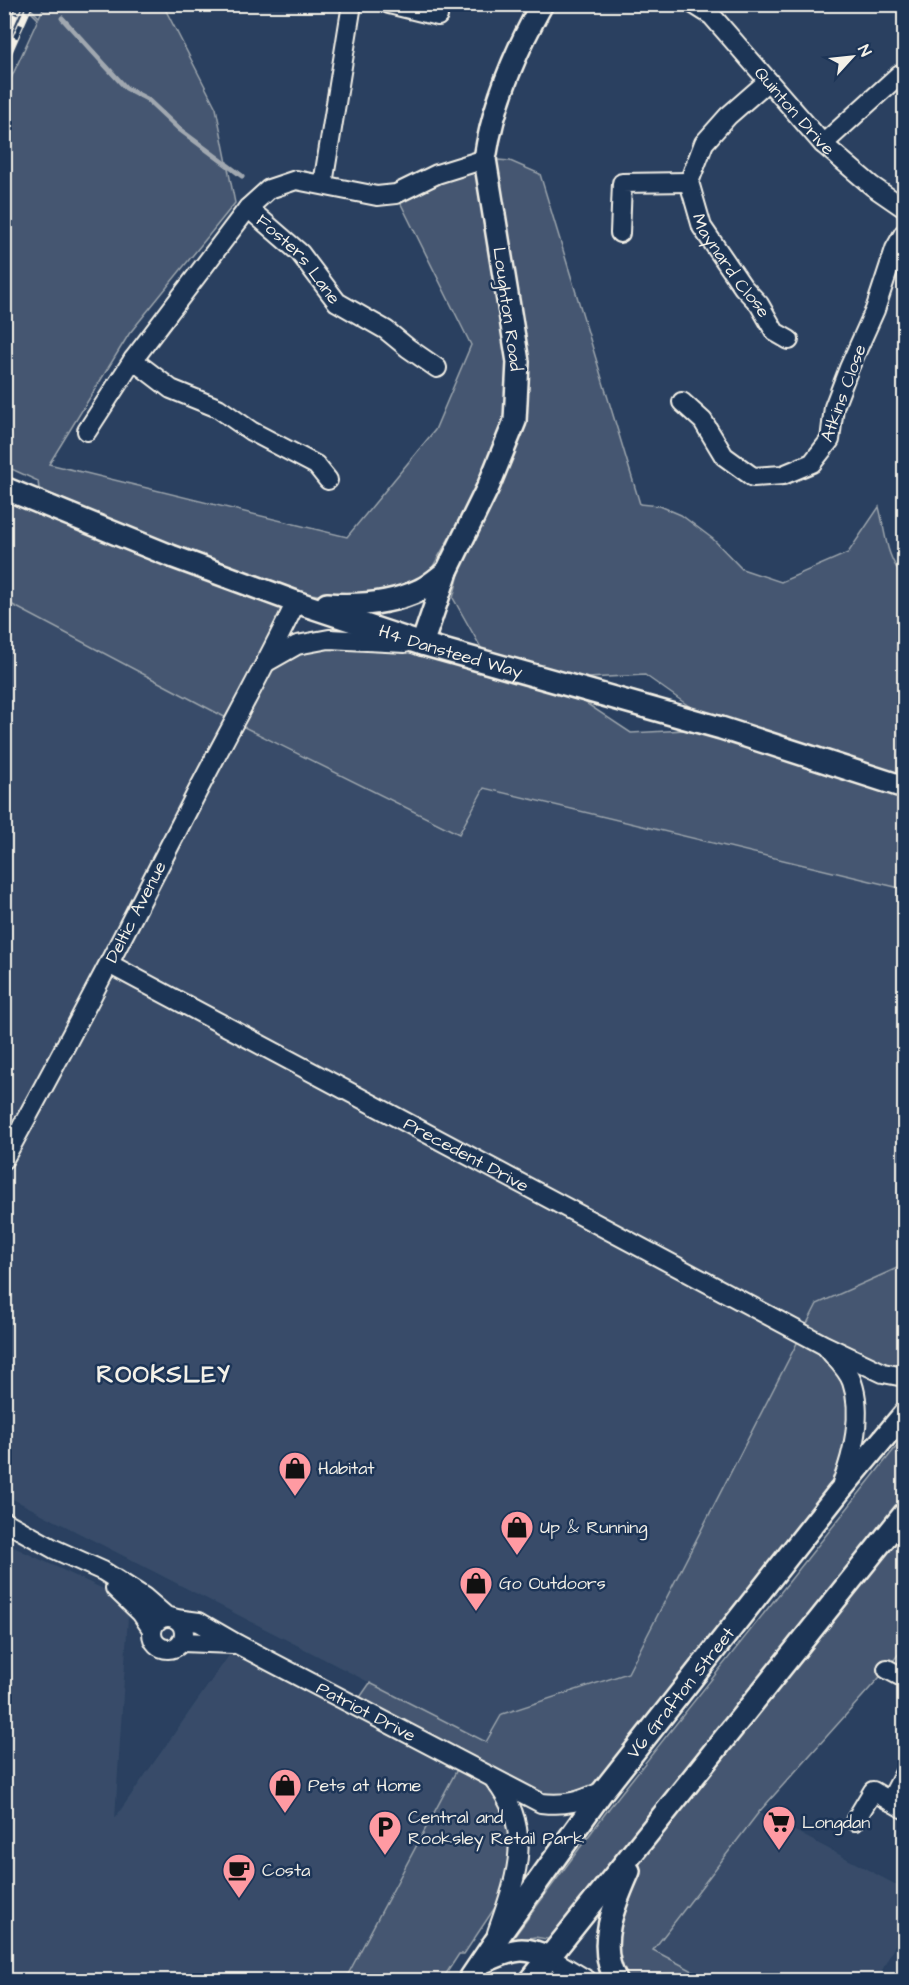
<svg xmlns="http://www.w3.org/2000/svg" width="909" height="1985" viewBox="0 0 909 1985" font-family="'Architects Daughter',sans-serif">
<style>
.built{fill:#374c69}
.green{fill:#445771;stroke:#9ca4ac;stroke-width:1.5;fill-rule:evenodd}
.lines{fill:none;stroke-linecap:round;stroke-linejoin:round}
.stream{stroke:#a1a8b0;stroke-width:5}
.minor-casing{stroke:#f4f1e8;stroke-width:22}
.tertiary-casing{stroke:#f4f1e8;stroke-width:26}
.minor{stroke:#1d3557;stroke-width:18}
.tertiary{stroke:#1d3557;stroke-width:21}
.rail-casing{stroke:#f4f1e8;stroke-width:7}
.rail{stroke:#1d3557;stroke-width:4.5;stroke-dasharray:14;stroke-linecap:butt}
.labels{text-anchor:middle;stroke-width:5;stroke-linejoin:round;paint-order:stroke}
.street-label{font-size:18px;fill:#f4f1e8;stroke:#1d3557}
.poi-label{font-size:18px;fill:#f4f1e8;stroke:#1d3557;text-anchor:start}
.district-label{font-size:24px;font-weight:bold;letter-spacing:1.5px;fill:#f4f1e8;stroke:#1d3557}
</style>
<rect width="100%" height="100%" fill="#2a4060"/>
<filter id="ink" filterUnits="userSpaceOnUse"><feTurbulence type="fractalNoise" baseFrequency=".0167" numOctaves="2"/><feDisplacementMap in="SourceGraphic" scale="12" xChannelSelector="R" yChannelSelector="G"/><feConvolveMatrix kernelMatrix="1 2 1 2 8 2 1 2 1" color-interpolation-filters="sRGB"/></filter>
<g filter="url(#ink)">
<g class="built">
<polygon points="5,601 129,667 459,833 484,788 904,889 904,1265 817,1304 628,1673 502,1714 487,1743 5,1495"/>
<polygon points="5,1543 129,1601 115,1818 237,1644 461,1762 345,1980 5,1980"/>
<polygon points="759,1812 904,1889 904,1928 877,1980 715,1980 653,1951"/>
</g>
<g class="green">
<path d="M24 5H27L39 17 45 5H163L216 108 235 203 129 334 49 464 347 537 435 430 471 345 396 194 485 159 510 161 540 174 640 504 660 506 681 515 713 539 742 569 781 582 848 553 879 507C885 529 886 561 904 576V889L484 788 459 834 234 722 5 601V488L296 602 267 661 329 639 489 662 453 598 461 566 500 488 514 424 432 568 421 580 359 600 310 594 290 589 146 535 39 489 38 481 5 466 4 94 38 19ZM645 675 720 728 631 733 551 680Z"/>
<polygon points="904,1265 904,1377 859,1361 852,1381 850,1461 603,1791 576,1803 507,1796 516,1876 464,1954 459,1954 442,1980 345,1980 461,1762 354,1706 370,1683 486,1742 502,1714 628,1673 817,1304"/>
<polygon points="904,1437 904,1497 681,1775 552,1940 535,1937 511,1941 610,1807"/>
<polygon points="904,1514 904,1647 887,1669 759,1812 653,1950 710,1980 620,1980 627,1973 617,1980 617,1897 645,1838"/>
</g>
<g class="lines">
<polyline class="stream" points="62,18 126,88 147,99 179,129 242,176"/>
<defs>
<g id="minor">
<polyline points="389,4 438,16"/>
<path id="s1" d="M693 4 712 16 823 144 872 186 904 208"/>
<path id="s2" d="M768 81 728 116 704 143 689 182 702 227 743 287 759 304 775 332 789 340"/>
<polyline points="823,144 900,74 904,77"/>
<polyline points="323,184 352,4"/>
<path id="s3" d="M248 208 300 253 337 302 386 330 408 348 437 368"/>
<polyline points="620,233 622,183 689,182"/>
<polyline points="133,360 171,389 218,408 251,431 316,465 328,480"/>
<polyline points="682,402 703,421 724,456 753,477 783,475 812,463 830,440 834,407 849,368 875,310 895,249 904,233"/>
<polyline points="87,431 133,360 248,208 269,189 296,180 377,196 396,194 437,174 485,159"/>
<polyline points="267,662 297,645 329,639 405,643"/>
<path id="s4" d="M109 964 824 1345 883 1373 904 1377"/>
<path id="s5" d="M4 1159C69 1042 130 923 191 804 225 737 263 671 296 602"/>
<path d="M827 1348C835 1358 848 1370 852 1382 863 1413 853 1455 842 1483"/>
<polyline points="4,1521 54,1549 103,1571 144,1597 166,1616"/>
<polyline points="115,1588 141,1613 151,1628"/>
<circle cx="168" cy="1633" r="16"/>
<path id="s6" d="M176 1619 199 1622 237 1644 541 1803C567 1806 580 1801 603 1791"/>
<polyline points="182,1642 233,1644"/>
<polyline points="887,1669 902,1677"/>
<polyline points="904,1774 890,1801 904,1809"/>
<path d="M495 1781C535 1832 516 1878 497 1933"/>
<polyline points="855,1821 873,1791 890,1801"/>
<polyline points="550,1958 587,1980"/>
<polyline points="554,1980 570,1980"/>
</g>
<g id="tertiary">
<path id="s7" d="M4 488 171 556 296 602 422 644 721 728 904 787"/>
<path d="M327 604C358 606 391 604 420 590 429 586 438 578 447 571"/>
<path d="M422 644 447 571 489 485 515 421 518 362 485 159C493 104 515 52 542 4"/>
<path d="M481 1963C509 1952 520 1943 550 1958"/>
<path id="s8" d="M469 1980 494 1943 603 1791 838 1493 904 1414"/>
<polyline points="531,1980 904,1514"/>
<path d="M616 1980C596 1945 614 1905 629 1871"/>
</g>
</defs>
<use href="#minor" class="minor-casing"/>
<use href="#tertiary" class="tertiary-casing"/>
<use href="#minor" class="minor"/>
<use href="#tertiary" class="tertiary"/>
<defs>
<g id="rail">
<polyline points="4,40 20,4"/>
<polyline points="4,63 30,4"/>
</g>
</defs>
<use href="#rail" class="rail-casing"/>
<use href="#rail" class="rail"/>
</g>
</g>
<defs>
<symbol id="shop-pin" viewBox="-11 -11 22 30"><path d="M0 17L-7.5 6A9.5 9.5 0 1 1 7.5 6Z" fill="#ff9aa2" stroke="#1d3557"/><path d="M-5-2.5h2.3a2.7 3.5 0 0 1 5.4 0H5L5.5 6h-11ZM-1.5-2.5h3a1.5 2.3 0 0 0-3 0Z" fill="#111"/></symbol>
<symbol id="supermarket-pin" viewBox="-11 -11 22 30"><path d="M0 17L-7.5 6A9.5 9.5 0 1 1 7.5 6Z" fill="#ff9aa2" stroke="#1d3557"/><path d="M-6-5.5h2.5l.6 2H6L4.5 2H-2.5L-4.4-4H-6ZM-1.5 3.2a1.3 1.3 0 1 0 .1 0ZM3 3.2a1.3 1.3 0 1 0 .1 0Z" fill="#111"/></symbol>
<symbol id="parking-pin" viewBox="-11 -11 22 30"><path d="M0 17L-7.5 6A9.5 9.5 0 1 1 7.5 6Z" fill="#ff9aa2" stroke="#1d3557"/><path d="M-3.5-5.5H1a3.5 3.5 0 0 1 0 7H-1V5.5H-3.5ZM-1-3.4V-.6H.8a1.4 1.4 0 0 0 0-2.8Z" fill="#111"/></symbol>
<symbol id="cafe-pin" viewBox="-11 -11 22 30"><path d="M0 17L-7.5 6A9.5 9.5 0 1 1 7.5 6Z" fill="#ff9aa2" stroke="#1d3557"/><path d="M-5.5-4.5H6V0H3Q3 3.5 0 3.5H-2.5Q-5.5 3.5-5.5 0ZM3-3.2v2h1.7v-2ZM-6 4.5H4V6H-6Z" fill="#111"/></symbol>
</defs>
<g fill-rule="evenodd">
<use href="#shop-pin" x="276" y="1449" width="38" height="52"/>
<use href="#shop-pin" x="498" y="1508" width="38" height="52"/>
<use href="#shop-pin" x="457" y="1564" width="38" height="52"/>
<use href="#shop-pin" x="266" y="1766" width="38" height="52"/>
<use href="#supermarket-pin" x="760" y="1803" width="38" height="52"/>
<use href="#parking-pin" x="366" y="1808" width="38" height="52"/>
<use href="#cafe-pin" x="220" y="1851" width="38" height="52"/>
</g>
<g class="labels">
<g class="street-label">
<text dy="6" stroke="none"><textPath href="#s1" startOffset="148">Quinton Drive</textPath></text>
<text dy="6" stroke="none"><textPath href="#s3" startOffset="72">Fosters Lane</textPath></text>
<text dy="6" stroke="none"><textPath href="#s2" startOffset="226">Maynard Close</textPath></text>
<text transform="translate(508 309) rotate(82)" y="6">Loughton Road</text>
<text transform="translate(843 393) rotate(-70)" y="6">Atkins Close</text>
<text dy="6" stroke="none"><textPath href="#s7" startOffset="476">H4 Dansteed Way</textPath></text>
<text dy="6" stroke="none"><textPath href="#s5" startOffset="280">Deltic Avenue</textPath></text>
<text dy="6" stroke="none"><textPath href="#s4" startOffset="405">Precedent Drive</textPath></text>
<text dy="6" stroke="none"><textPath href="#s8" startOffset="357">V6 Grafton Street</textPath></text>
<text dy="6" stroke="none"><textPath href="#s6" startOffset="213">Patriot Drive</textPath></text>
</g>
<g class="poi-label">
<text x="318" y="1474">Habitat</text>
<text x="540" y="1533">Up &amp; Running</text>
<text x="499" y="1589">Go Outdoors</text>
<text x="308" y="1791">Pets at Home</text>
<text x="408" y="1823">Central and<tspan x="408" dy="21">Rooksley Retail Park</tspan></text>
<text x="802" y="1828">Longdan</text>
<text x="262" y="1876">Costa</text>
</g>
<g class="district-label">
<text x="164" y="1382">ROOKSLEY</text>
</g>
</g>
<rect width="909" height="1985" fill="none" stroke="#1d3557" stroke-width="24"/>
<rect x="12" y="12" width="885" height="1961" fill="none" stroke="#f4f1e8" stroke-width="2" filter="url(#ink)"/>
<g transform="translate(852 57) rotate(63)" stroke="#1d3557" stroke-width="4.5" paint-order="stroke">
<path d="M0-4.5L10 22L0 15L-10 22Z" fill="#f4f1e8"/>
<text y="-9" font-size="16" font-weight="bold" text-anchor="middle" fill="#f4f1e8">N</text>
</g>
</svg>
